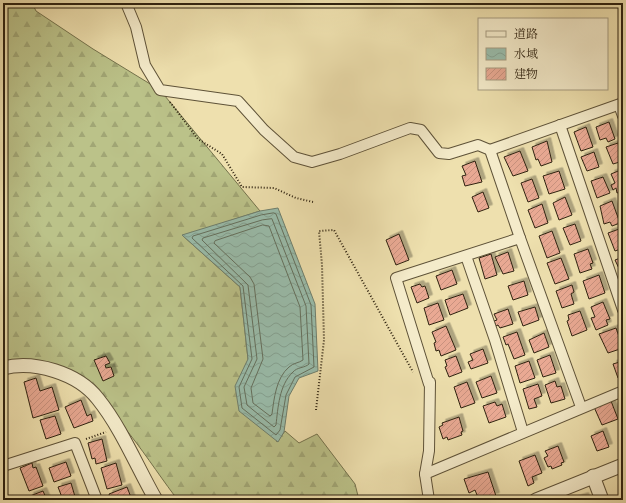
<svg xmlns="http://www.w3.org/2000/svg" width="626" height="503" viewBox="0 0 626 503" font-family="'Libre Caslon Text','Noto Serif JP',serif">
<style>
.forest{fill:url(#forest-firs);stroke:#74724c}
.water{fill:url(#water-waves);stroke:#6e7f6e}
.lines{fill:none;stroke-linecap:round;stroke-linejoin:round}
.shore{stroke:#64705e;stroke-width:1}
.building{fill:url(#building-hatch);stroke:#2e2210;filter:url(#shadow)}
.minor-casing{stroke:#5e5238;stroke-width:12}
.tertiary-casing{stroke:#5e5238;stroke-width:15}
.path{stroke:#2e2210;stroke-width:2;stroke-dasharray:1 2;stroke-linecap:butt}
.minor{stroke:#f4ebca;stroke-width:10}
.tertiary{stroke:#f4ebca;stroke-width:13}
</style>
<defs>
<pattern id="forest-firs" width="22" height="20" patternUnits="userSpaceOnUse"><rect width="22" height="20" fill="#bbc289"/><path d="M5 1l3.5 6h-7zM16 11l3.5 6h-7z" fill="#a1a675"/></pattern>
<pattern id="water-waves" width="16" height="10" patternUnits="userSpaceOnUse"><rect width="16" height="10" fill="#99bdac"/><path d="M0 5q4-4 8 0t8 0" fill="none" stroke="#84a293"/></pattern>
<pattern id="building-hatch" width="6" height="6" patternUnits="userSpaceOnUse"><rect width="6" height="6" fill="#e9a993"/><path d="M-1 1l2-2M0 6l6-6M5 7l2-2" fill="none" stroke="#c8917e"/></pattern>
<filter id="shadow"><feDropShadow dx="3.5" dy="-3.5" stdDeviation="0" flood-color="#0004"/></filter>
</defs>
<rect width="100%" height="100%" fill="#eee0ae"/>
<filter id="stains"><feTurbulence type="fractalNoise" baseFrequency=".005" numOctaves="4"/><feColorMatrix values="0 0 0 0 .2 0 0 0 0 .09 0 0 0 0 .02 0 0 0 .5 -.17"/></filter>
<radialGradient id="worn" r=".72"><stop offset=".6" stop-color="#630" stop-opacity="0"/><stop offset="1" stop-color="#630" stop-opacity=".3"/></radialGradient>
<path class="forest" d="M3 3H32L36 11 93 49 160 90 260 211 183 236 240 287 248 359 277 442 285 431 299 443 317 434 355 484 359 500H180L174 495C141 451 110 396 58 372 48 368 15 368 3 367Z"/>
<polygon class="water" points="278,208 315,304 318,371 299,378 289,396 284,432 278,442 239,411 235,386 248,359 240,287 182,235 260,211"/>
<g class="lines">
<g class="shore">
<polygon points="274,213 276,214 311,305 314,367 295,377 286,395 280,430 276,435 242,408 239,387 252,359 243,286 192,238 193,236 261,215"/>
<path d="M272 219 306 306 309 364C305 368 297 367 293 372 279 385 278 408 276 425L274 427 247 405 244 387 257 359 248 285 202 240 203 238 262 220Z"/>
<path d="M263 225 269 226 300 307 303 360C299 363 293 363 289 367 276 378 274 399 272 414L270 416 253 403 251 388 263 359 254 284 250 277 214 243 215 241Z"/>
</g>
</g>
<g class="building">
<polygon points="609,122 615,139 608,142 606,138 600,140 596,127"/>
<polygon points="586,127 593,147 581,151 574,132"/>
<polygon points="547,141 552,162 541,166 538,159 536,160 532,147"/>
<polygon points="618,143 623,155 623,161 613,164 606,147"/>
<polygon points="520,151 528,171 513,176 504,157"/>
<polygon points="594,152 599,167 587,171 581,157"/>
<polygon points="475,161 482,182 465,186 462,176 466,175 462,166"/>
<polygon points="623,169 623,191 617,193 616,188 613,190 611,185 615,183 611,174"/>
<polygon points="559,171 565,189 549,194 543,176"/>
<polygon points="603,177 610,193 597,198 591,181"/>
<polygon points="532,179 539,198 528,202 521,183"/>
<polygon points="483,192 489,208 478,212 472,197"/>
<polygon points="565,197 572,215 559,220 553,203"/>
<polygon points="612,201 620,223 612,226 610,222 604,224 600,206"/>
<polygon points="542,204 548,223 535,228 528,210"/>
<polygon points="575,224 581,241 570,245 563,228"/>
<polygon points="622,228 623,248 615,251 608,233"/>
<polygon points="552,231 560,253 547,258 539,236"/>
<polygon points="399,234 409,260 396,265 386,240"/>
<polygon points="588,249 593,263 590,264 592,269 580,273 574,254"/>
<polygon points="508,252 514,271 503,274 495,257"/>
<polygon points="491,254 497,275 485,279 479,258"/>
<polygon points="623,257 623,277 615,260"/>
<polygon points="561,258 569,279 555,284 547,263"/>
<polygon points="452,270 457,284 441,290 436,276"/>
<polygon points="599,275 605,293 589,299 583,281"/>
<polygon points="524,281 528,295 513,300 508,286"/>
<polygon points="420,284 422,287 425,286 429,298 417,303 411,287"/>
<polygon points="572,285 574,292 571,294 574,304 562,308 556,291"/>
<polygon points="463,294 468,308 450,315 445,300"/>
<polygon points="603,302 610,319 606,320 608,325 596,330 591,318 595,317 591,307"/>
<polygon points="438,303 444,320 429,325 424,308"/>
<polygon points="535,307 539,320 523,326 518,312"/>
<polygon points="508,309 513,324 500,328 498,325 496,326 494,321 497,320 494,314"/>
<polygon points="580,311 587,330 572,336 567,321 569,320 568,315"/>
<polygon points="446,326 456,350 441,356 439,350 436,351 434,343 436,342 432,332"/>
<polygon points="616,328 623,348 608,353 599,334"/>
<polygon points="517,332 525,355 514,359 508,344 506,345 503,337"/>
<polygon points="544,333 549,347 534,353 529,340"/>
<polygon points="483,349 488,363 471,369 468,362 473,360 470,354"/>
<polygon points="550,355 556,373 543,377 537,360"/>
<polygon points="106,356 110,363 105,365 106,368 111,367 114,376 103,381 94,360"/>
<polygon points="456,356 462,372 449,377 445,367 447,366 445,360"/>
<polygon points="529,361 535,378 520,383 515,366"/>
<polygon points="623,361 623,376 618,378 613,364"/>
<polygon points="491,376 497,393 482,398 476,382"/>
<polygon points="36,378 40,391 52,387 59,410 33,418 24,382"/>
<polygon points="555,381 557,387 561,386 565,399 551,403 545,385"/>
<polygon points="467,382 475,403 461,408 454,387"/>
<polygon points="538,384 542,396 534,399 537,407 529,409 523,389"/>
<polygon points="81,400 87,416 91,414 93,421 74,428 65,407"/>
<polygon points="611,401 618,419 602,425 594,407"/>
<polygon points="495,402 497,406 502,404 506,417 489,423 483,406"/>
<polygon points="55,416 61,434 46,439 40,420"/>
<polygon points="459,417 463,431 461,432 462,435 448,440 447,437 443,439 439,427 443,425 442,423"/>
<polygon points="603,431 609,447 597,451 591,436"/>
<polygon points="102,439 107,461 96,464 95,458 92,459 88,443"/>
<polygon points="558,446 564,462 561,463 562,465 552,469 551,466 548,467 544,458 548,456 545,451"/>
<polygon points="535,455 542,473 532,477 534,483 528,486 519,461"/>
<polygon points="66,462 71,476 54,482 49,468"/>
<polygon points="32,463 33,468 36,467 43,486 29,491 20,468"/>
<polygon points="116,463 122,485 107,489 101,468"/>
<polygon points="488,472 496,496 479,500 475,490 469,493 464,479"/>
<polygon points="71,483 76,500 63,500 58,487"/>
<polygon points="127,487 132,500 111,500 109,494"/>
<polygon points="43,491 47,500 31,500 30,496"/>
<polygon points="585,496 587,500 572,500"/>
</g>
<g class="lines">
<defs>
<g id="minor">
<polyline points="126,3 136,27 145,65 160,90 238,101 264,130 294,157 312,162 340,154 410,128 421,130 439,153 449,154 478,145 490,150 520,238 396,278 429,384 430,382 429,451 425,474 429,500"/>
<polyline points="619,105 623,116"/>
<polyline points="560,125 623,310"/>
<polyline points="490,150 623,103"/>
<polyline points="520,238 581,407"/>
<polyline points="466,256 495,340 523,432"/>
<polyline points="3,466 75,443 97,500"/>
<polyline points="425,474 623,391"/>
</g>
<g id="tertiary">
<path d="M3 368C34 360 78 373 98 399 122 429 137 467 156 500"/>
<polyline points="593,476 602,500"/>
<polyline points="536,500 623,465"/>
</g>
</defs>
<use href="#minor" class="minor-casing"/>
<use href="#tertiary" class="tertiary-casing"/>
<g class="path">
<polyline points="170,102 198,139 222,154 242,187 274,188 296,198 313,202"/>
<polyline points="316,410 324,340 322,265 319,231 334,230 413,372"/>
<polyline points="86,439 106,432"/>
</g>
<use href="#minor" class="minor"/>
<use href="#tertiary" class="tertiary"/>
</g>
<rect width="626" height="503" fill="none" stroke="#eee0ae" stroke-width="16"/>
<rect x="4" y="4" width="618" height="495" fill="none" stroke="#2e2210" stroke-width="2"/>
<rect x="8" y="8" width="610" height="487" fill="none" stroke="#2e2210"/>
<rect x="478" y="18" width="130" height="72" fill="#f4ebca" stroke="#a59b80"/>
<rect x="486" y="31" width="20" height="6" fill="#f4ebca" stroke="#a59b80"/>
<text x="514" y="38" font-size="12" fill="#2e2210">道路</text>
<rect x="486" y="48" width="20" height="12" fill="url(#water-waves)" stroke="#a59b80"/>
<text x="514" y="58" font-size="12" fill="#2e2210">水域</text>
<rect x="486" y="68" width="20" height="12" fill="url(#building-hatch)" stroke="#a59b80"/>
<text x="514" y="78" font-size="12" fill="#2e2210">建物</text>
<rect width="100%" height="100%" filter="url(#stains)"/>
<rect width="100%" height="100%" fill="url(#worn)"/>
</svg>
